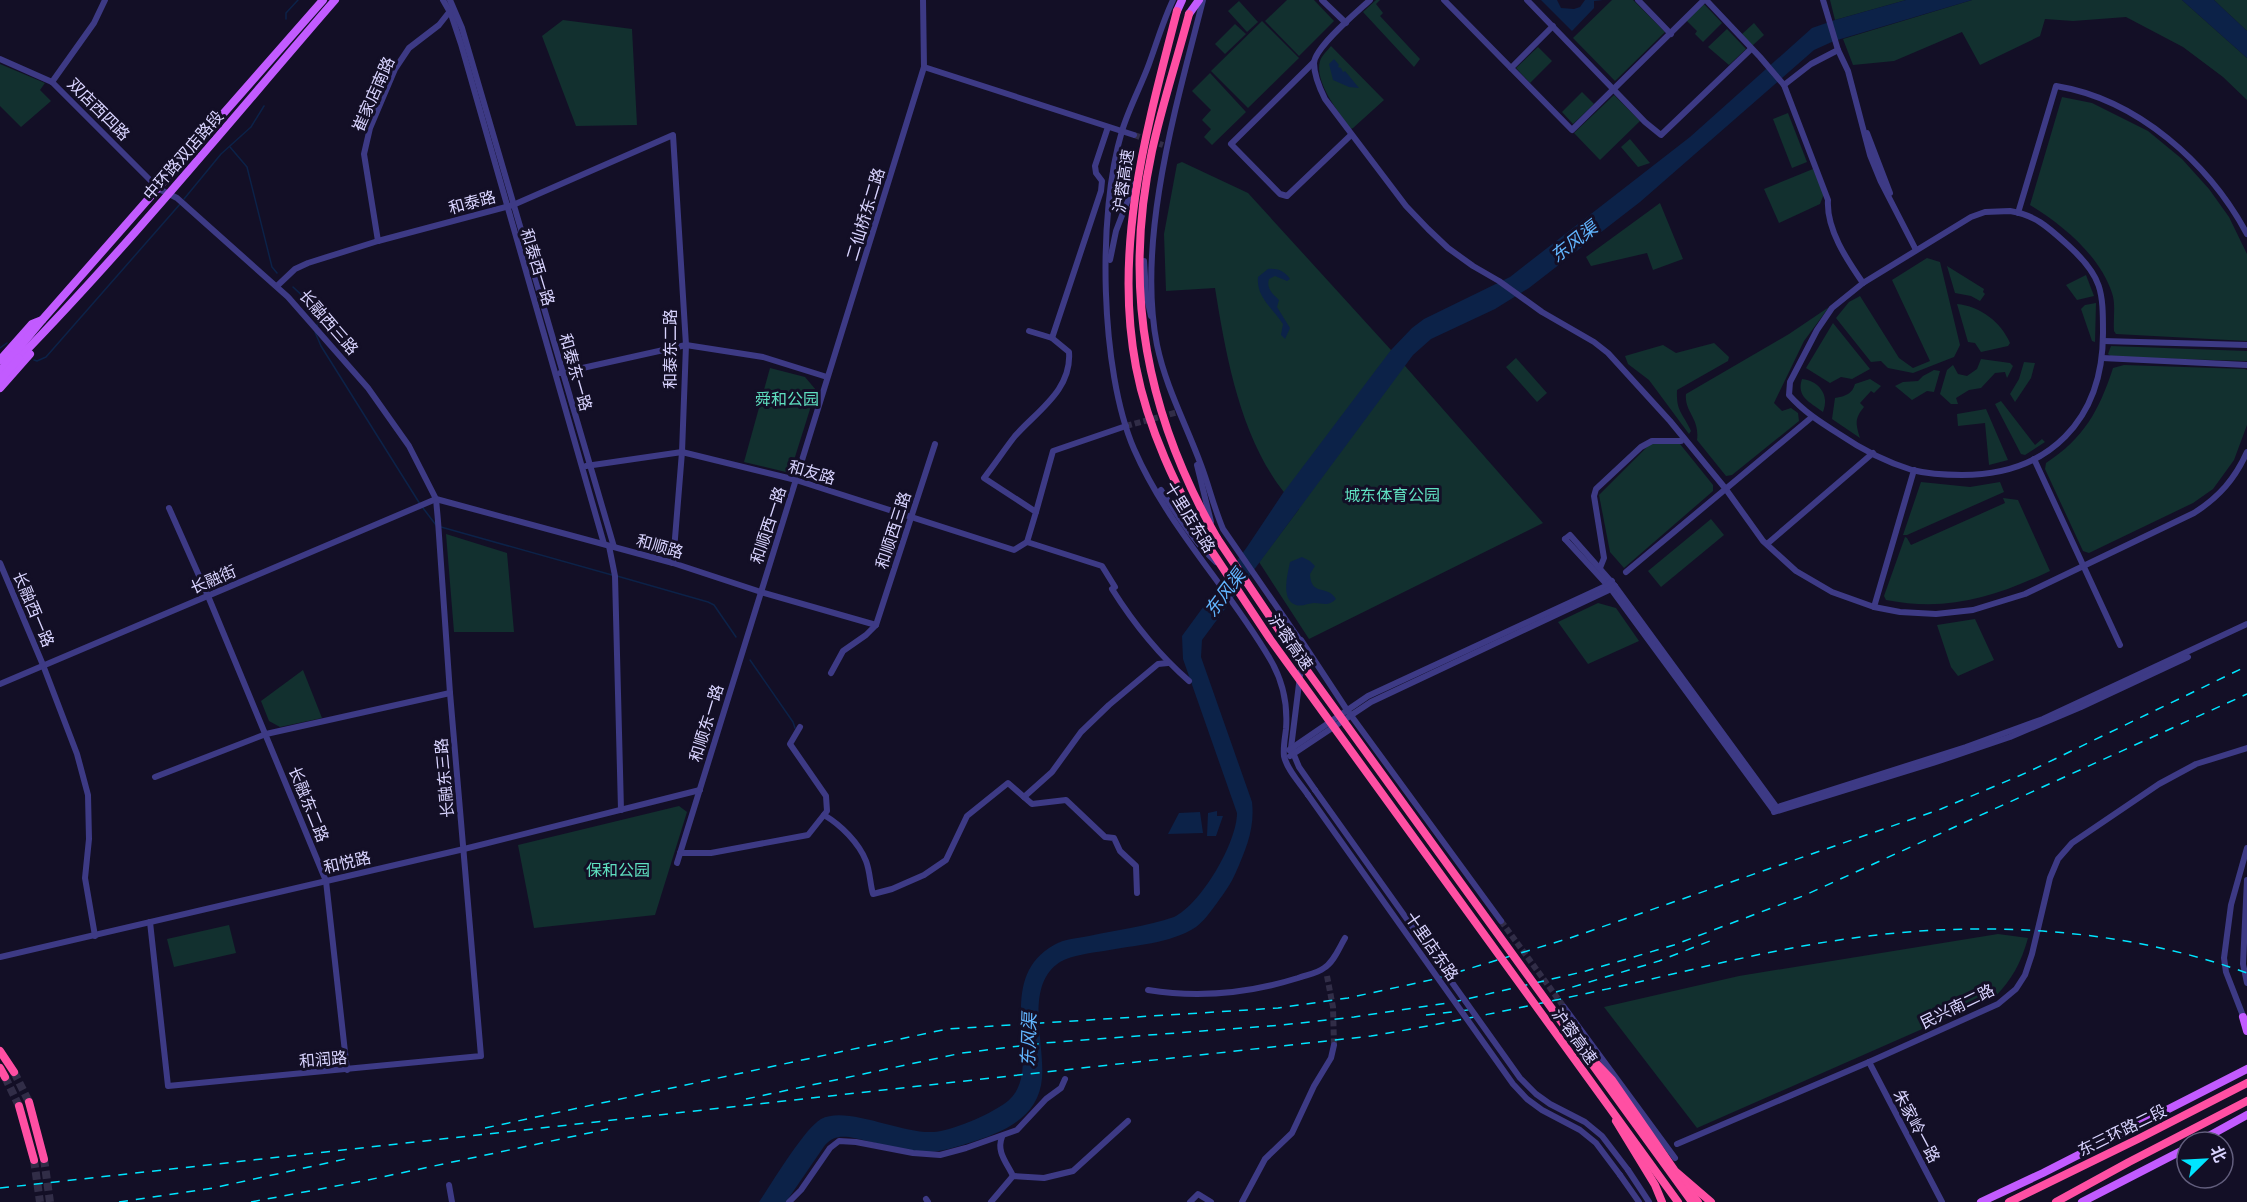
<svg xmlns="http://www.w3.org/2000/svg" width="2247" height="1202" viewBox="0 0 2247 1202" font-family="'Sofia Sans Condensed','Noto Sans SC',sans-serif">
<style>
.green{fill:#12302f}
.water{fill:#0c2248}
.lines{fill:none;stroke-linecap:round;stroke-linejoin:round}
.stream{stroke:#0c2248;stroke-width:1.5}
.minor-tunnel{stroke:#312d47;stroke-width:6;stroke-dasharray:6 3;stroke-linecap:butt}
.highway-tunnel{stroke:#312d47;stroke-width:8;stroke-dasharray:8 4;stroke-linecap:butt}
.minor{stroke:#3d3a85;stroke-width:6}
.major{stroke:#c25bff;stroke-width:8}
.highway{stroke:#ff4fa3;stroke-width:8}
.rail{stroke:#00e5ff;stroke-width:1.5;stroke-dasharray:9 8;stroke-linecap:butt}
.minor-bridge{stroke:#3d3a85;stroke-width:6}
.major-bridge{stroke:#c25bff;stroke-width:8}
.highway-bridge{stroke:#ff4fa3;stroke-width:8}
.labels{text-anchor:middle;stroke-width:6;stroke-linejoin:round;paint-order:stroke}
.street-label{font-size:16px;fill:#d9d4ff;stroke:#130f26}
.park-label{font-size:16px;fill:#5fe0c0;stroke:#130f26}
.water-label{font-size:18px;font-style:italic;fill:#62b6ff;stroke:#130f26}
</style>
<rect width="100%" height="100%" fill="#130f26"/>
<g class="green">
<polygon points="1287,0 1314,0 1334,21 1299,56 1265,21"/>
<polygon points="1376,0 1380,0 1376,4 1383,13 1380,16 1420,59 1414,67 1363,12"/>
<polygon points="1612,0 1633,0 1665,32 1615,81 1573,38"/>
<polygon points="1830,0 1906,0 1835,20"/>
<polygon points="1972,0 2182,0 2247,58 2247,100 2223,77 2183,47 2126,17 2073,21 2045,19 2040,36 1980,65 1962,32 1894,61 1853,65 1843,39"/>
<polygon points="2214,0 2247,0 2247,31"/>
<polygon points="1239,1 1258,22 1247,32 1228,11"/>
<polygon points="1704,4 1722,23 1703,42 1695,34 1697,31 1686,20"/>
<polygon points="563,20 632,29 637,125 576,126 542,36"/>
<polygon points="1262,21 1299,58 1248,108 1211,71"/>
<polygon points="1754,23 1764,35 1752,46 1741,35"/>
<polygon points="1235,24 1246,34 1225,54 1215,44"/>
<polygon points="1727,29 1746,49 1729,65 1708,47"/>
<path d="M1331 46 1384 100 1353 128 1351 129C1339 113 1314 82 1320 61 1322 55 1328 50 1331 46Z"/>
<polygon points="1538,47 1552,61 1530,83 1516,68"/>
<polygon points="0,64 45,83 40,90 51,101 21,127 0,106"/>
<polygon points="1210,73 1246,112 1212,145 1204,137 1211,129 1202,120 1211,110 1192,91"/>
<polygon points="1582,92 1594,104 1573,124 1562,112"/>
<polygon points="1614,95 1640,121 1600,160 1574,133"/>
<path d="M2062 97 2092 103 2148 131 2182 159 2209 189 2229 217 2247 254V341L2116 334 2114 331C2113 319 2116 304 2112 293 2100 256 2063 225 2030 205Z"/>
<polygon points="1788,113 1807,162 1792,168 1773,119"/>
<polygon points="1630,139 1650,163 1638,167 1621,147"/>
<path d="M1182 162 1248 193 1391 350 1543 523 1309 639 1259 562 1299 509C1243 454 1227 362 1215 288L1166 291 1164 234 1177 164Z"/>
<polygon points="1813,169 1824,194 1820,204 1779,223 1764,189"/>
<polygon points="1660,203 1683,259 1653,270 1647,253 1591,266 1586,257"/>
<polygon points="1927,258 1940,262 1960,345 1954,357 1913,373 1888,368 1881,361 1871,362 1836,318 1849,302 1860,296 1899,358 1913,368 1930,361 1892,280"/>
<polygon points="1947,266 1984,289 1983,292 1985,294 1980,301 1971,296 1955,293"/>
<polygon points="2086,275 2094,296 2077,300 2066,285"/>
<polygon points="2096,303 2095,342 2092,341 2081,309 2085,305"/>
<path d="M1957 304C1980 306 2001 322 2010 343L2008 346 1981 352 1975 343 1968 342Z"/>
<path d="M1829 307 1804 341 1774 403 1782 411 1791 408 1798 413 1799 421 1732 475 1726 476 1697 440C1700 418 1684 412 1686 394L1789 334Z"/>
<polygon points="1833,323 1870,369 1852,379 1841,377 1830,383 1806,368"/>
<path d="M1714 343 1729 357 1728 361 1677 390C1676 412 1683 413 1691 431L1689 434 1649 380 1628 364 1625 356 1663 345 1676 353Z"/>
<polygon points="2111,346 2247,351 2247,361 2112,357 2108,354"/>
<polygon points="1516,358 1547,393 1537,402 1506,367"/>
<polygon points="1981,359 2010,363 2013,366 2007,378 2005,372 1995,373 1981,388 1969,390 1956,398 1958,404 1951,404 1940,394 1947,370 1953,365 1958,374 1967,376 1977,369"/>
<polygon points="2024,362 2035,363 2031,378 2015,402 2010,394 2019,379"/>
<path d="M2124 365 2245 369 2247 370V425L2234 460 2213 489 2193 503 2089 553 2083 551 2045 469 2046 463C2084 438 2099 411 2113 368Z"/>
<polygon points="770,368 805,377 816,390 790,473 744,462"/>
<polygon points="1934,370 1940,371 1934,392 1927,391 1912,400 1895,386 1903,382 1918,381 1923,376"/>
<path d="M1802 379C1819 381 1830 395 1823 412 1810 402 1796 397 1802 379Z"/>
<path d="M1870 379 1881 386 1874 393 1871 391 1860 403 1864 407C1854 419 1856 424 1860 438L1832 419 1835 398C1846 396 1852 394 1855 384Z"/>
<polygon points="2001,401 2035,445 2042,439 2045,442 2025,455 2021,454 1995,404"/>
<polygon points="1986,409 2008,460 1989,465 1985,423 1958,426 1957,414"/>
<polygon points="1650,444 1680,444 1713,485 1713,491 1624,568 1610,552 1599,495"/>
<polygon points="1921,482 1970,487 2000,482 2004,492 1907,535 1903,535"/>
<path d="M2003 498 2018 500 2050 571C1995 597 1948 612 1886 600L1884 596 1905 537 1907 538 1911 545 2005 503Z"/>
<polygon points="1711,519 1724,535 1661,587 1648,571"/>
<polygon points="446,534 507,553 514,632 454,632"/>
<polygon points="1598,603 1616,608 1639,641 1588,664 1558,622"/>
<polygon points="1975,619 1994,660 1958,676 1951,667 1937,625"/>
<polygon points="303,670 322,718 280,727 269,721 261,701"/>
<polygon points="679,806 687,812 655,915 534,928 518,845"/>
<polygon points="229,925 236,953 174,967 167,939"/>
<path d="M1998 934 2028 938C2021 963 2012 979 1995 997L1697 1128 1604 1007 1739 976Z"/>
</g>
<g class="water">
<polygon points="1541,0 1557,0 1561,8 1574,9 1580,7 1585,0 1603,0 1594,1 1594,8 1572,31"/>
<path d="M1906 0H1972L1834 41 1814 50 1640 202 1529 288 1495 309 1431 339 1413 355 1202 640 1201 657 1252 802C1255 828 1246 849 1236 872 1231 884 1224 893 1217 903 1211 911 1204 921 1196 927 1170 944 1134 945 1104 951 1090 953 1073 955 1060 962 1024 985 1045 1043 1042 1078 1039 1118 1002 1133 969 1143 956 1147 944 1151 930 1152 904 1152 875 1142 849 1137 838 1136 833 1137 825 1145L786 1202H759C772 1183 804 1129 821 1119 846 1105 902 1134 933 1132 952 1131 988 1115 1004 1104 1051 1073 987 983 1054 945 1064 939 1078 938 1089 936 1117 930 1147 926 1174 917 1201 904 1237 843 1237 813L1183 659 1182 636 1247 547 1283 493 1391 350 1412 328 1424 319 1510 277 1524 266 1690 137 1812 28 1835 20Z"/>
<polygon points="2182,0 2214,0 2247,31 2247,58"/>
<polygon points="1334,59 1339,65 1338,67 1341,68 1343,72 1345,71 1359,88 1349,87 1333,80 1329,64"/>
<path d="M1268 269C1277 268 1285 271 1290 279L1287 281 1275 276 1269 279C1266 289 1273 294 1279 300L1277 307 1290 328 1285 339 1281 335 1283 324C1273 308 1256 298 1258 277Z"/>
<path d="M1302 557 1310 561 1315 566 1310 574C1311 597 1327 584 1336 599 1328 607 1323 603 1314 603 1308 603 1302 607 1296 605 1280 600 1288 573 1290 562Z"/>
<polygon points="1217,811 1217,816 1223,816 1216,836 1207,836 1208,813"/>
<polygon points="1200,812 1203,833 1168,834 1179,813"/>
</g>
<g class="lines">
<g class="stream">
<polyline points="286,19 286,13 298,0"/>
<polyline points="230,147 247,167 272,267 277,273"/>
<polyline points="184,199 221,154 251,127 264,106"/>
<path d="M293 287C303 297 323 310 317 326"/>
<polyline points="315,332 321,346 420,504"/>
<polyline points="0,348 7,343"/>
<polyline points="34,360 37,361 46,357 181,203"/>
<polyline points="423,508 436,525"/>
<polyline points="441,527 612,575"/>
<polyline points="617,576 708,602 714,605 736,637"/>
<polyline points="750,660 793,722 795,728"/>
</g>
<g class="minor-tunnel">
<polyline points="1134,135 1163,145"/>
<polyline points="1126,426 1178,412"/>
<polyline points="1501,921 1564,1007"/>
<polyline points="1327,976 1333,1007 1334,1045"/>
</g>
<g class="highway-tunnel">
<polyline points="14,1072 29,1102"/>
<polyline points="5,1077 19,1106"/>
<polyline points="44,1159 50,1202"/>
<polyline points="34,1160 40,1202"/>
</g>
<g class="minor">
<polyline points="443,0 451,14 461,44 604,544"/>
<polyline points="450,0 462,28 614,547"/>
<path d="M1173 0C1163 21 1157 42 1149 64 1141 86 1129 108 1122 131 1097 214 1100 370 1134 449 1168 527 1228 587 1270 659 1283 681 1288 703 1286 729 1285 738 1283 747 1284 756 1287 770 1300 783 1308 795"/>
<path d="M1203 0C1177 103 1136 239 1157 345 1166 388 1186 424 1201 465 1209 486 1214 508 1223 529L1299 639 1302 660 1291 748 1299 767 1315 790"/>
<polyline points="1322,0 1346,23"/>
<path d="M1370 0C1357 12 1315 47 1314 63 1314 75 1320 89 1325 99L1406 206 1428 229 1448 248 1473 266 1499 281 1542 312 1594 342 1608 353 1670 421 1725 488 1763 541 1796 571 1832 592 1874 607 1900 612 1936 614 1973 610 2025 594 2194 513C2219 497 2235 479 2247 452"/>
<polyline points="1444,0 1572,130 1704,0"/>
<polyline points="1527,0 1645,122 1661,135 1751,49"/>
<polyline points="1638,0 1671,34"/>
<path d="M1706 0 1760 57 1784 85 1828 200C1826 229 1847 260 1863 283"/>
<polyline points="1823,0 1838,50 1848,71 1870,155 1881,182 1916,250"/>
<polyline points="0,59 52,82 159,189 177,198 288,297 368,388 409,446 436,499 438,521 450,693 481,1056 168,1086 150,922"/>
<polyline points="1314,62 1231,144 1280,194 1287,196 1351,135"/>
<polyline points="924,67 1134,135"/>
<polyline points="1511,68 1553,26"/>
<polyline points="52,82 94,23 105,0"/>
<polyline points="1784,85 1811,64 1838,50"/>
<polyline points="1867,133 1890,193"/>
<path d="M2010 211C2037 215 2051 230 2071 248 2102 277 2103 291 2103 333 2103 420 2049 475 1962 475 1945 475 1928 474 1912 470 1886 462 1861 449 1839 434 1820 422 1803 411 1789 395L1790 382 1817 330 1832 308 1863 283 1971 217 1985 212Z"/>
<path d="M2018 213 2056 86C2137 99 2209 163 2247 234"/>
<polyline points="378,241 364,154 370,128 395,69 409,48 439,25 450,11"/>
<polyline points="1110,260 1116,231 1134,184"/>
<polyline points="1144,261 1146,293 1151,316"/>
<polyline points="277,286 295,269 308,263 378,241 513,205 673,135 686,345 682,452 673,563"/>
<path d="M1029 331 1052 338 1069 352C1072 390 1037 411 1015 436 1004 450 995 464 984 478L1036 512 1027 542 1102 566 1115 587 1112 589C1134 624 1158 654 1189 681"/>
<polyline points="1052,338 1101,191 1102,181 1096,173 1095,166 1108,127"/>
<polyline points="2103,341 2247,345"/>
<polyline points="2102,358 2247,365"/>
<polyline points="560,373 686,345 763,357 827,377"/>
<polyline points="2034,459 2120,645"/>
<polyline points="1197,465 1211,522"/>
<polyline points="586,466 682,452 796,480 1014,550 1027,542"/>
<path d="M1161 490C1178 516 1193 541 1216 562"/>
<polyline points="436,499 673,563 761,592 876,625"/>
<polyline points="169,508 208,596 326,881 347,1070"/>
<polyline points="1036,512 1053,451 1126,426"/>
<polyline points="1565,539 1570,535 1615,586 1778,809"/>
<polyline points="1565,539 1611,589 1774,811"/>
<polyline points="1767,544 1873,453"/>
<polyline points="609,546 615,576 621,810"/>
<polyline points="0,563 43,665 77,754 88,795 89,839 85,878 95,936"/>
<polyline points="1600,568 1604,558 1594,496 1596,489 1641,447 1652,441 1681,441"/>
<polyline points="1626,572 1812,417"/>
<polyline points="1874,607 1914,470"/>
<polyline points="1301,640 1347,710 1501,921"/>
<polyline points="831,673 843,651 866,635 876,625 935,444"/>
<polyline points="0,684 436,499"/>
<polyline points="1289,750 1368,696 1608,585 1612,581"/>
<polyline points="1290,756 1371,702 1611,589 1615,586"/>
<polyline points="155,777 266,734 450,693"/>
<polyline points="1024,797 1052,772 1081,732 1109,705 1158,664 1168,663"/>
<polyline points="1774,811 1778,807 1966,747 2043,719 2247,624"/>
<polyline points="1774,812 1933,763 2010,737 2081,707 2188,657"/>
<path d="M824 815C841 825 859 843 866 861 870 871 870 884 873 894L892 889 924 875 946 860 967 816 1008 783 1032 804 1066 800 1105 837 1114 838 1120 851 1136 866 1137 893"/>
<polyline points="680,853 711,853 808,835 827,811 826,796 790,744 800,727"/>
<polyline points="677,863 924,67 923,0"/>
<polyline points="2247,880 2243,964 2247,983"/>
<polyline points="0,957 464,849 700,790"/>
<path d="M1148 990C1198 998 1250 993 1298 978 1306 975 1318 973 1324 968 1334 962 1339 948 1345 938"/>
<polyline points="1564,1007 1675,1158"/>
<polyline points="2245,1021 2226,972 2224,958 2231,905 2247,848"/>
<polyline points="1869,1062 1942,1202"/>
<path d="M1002 1137C996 1152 1007 1163 1013 1176"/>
<polyline points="1677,1144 1869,1062 1998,1004 2016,989 2025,975 2032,954 2050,878 2058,859 2072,843 2159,784 2196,764 2247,748"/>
<polyline points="1628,1170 1649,1202"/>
<polyline points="1620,1175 1639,1202"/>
<polyline points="449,1185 452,1202"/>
<polyline points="926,1199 928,1202"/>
<polyline points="789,1202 801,1190 830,1148 839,1141 856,1142 913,1153 940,1155 966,1148 1017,1130 1046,1099 1061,1088 1065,1079"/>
<polyline points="991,1202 1013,1176 1044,1178 1073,1171 1128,1121"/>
<polyline points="1190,1202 1198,1194 1211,1202"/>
<polyline points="1242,1202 1265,1159 1292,1133 1314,1086 1331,1058 1334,1045"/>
</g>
<g class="major">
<polyline points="1177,11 1182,0"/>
<polyline points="1189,14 1199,0"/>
<path d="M19 358C130 244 231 120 335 0"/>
<polyline points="0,360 32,324 42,320"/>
<polyline points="0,371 43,319 323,0"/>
<polyline points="0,388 30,354"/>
<polyline points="2243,1017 2247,1031"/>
<polyline points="2198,1142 2247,1115"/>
<polyline points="1981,1202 2043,1173 2247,1069"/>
<polyline points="2082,1202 2187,1148"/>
</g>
<g class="highway">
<path d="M1177 11C1147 127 1113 246 1136 367 1148 430 1177 488 1207 544"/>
<path d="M1189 14C1177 60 1162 105 1152 151 1122 290 1147 416 1217 538"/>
<polyline points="0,1051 14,1072"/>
<polyline points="1593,1060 1612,1080 1675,1171 1711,1202"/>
<polyline points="0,1068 5,1077"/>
<polyline points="29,1102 44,1159"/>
<polyline points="19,1106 34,1160"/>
<polyline points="1616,1121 1655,1185 1662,1202"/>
<polyline points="1684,1183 1698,1202"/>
<polyline points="2009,1202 2138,1139 2247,1083"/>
<polyline points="2056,1202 2129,1162 2247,1101"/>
</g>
<g class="rail">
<polyline points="1556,992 1659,961 1715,939"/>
<polyline points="1426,1015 1476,1009"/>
<polyline points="746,1099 962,1053 1044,1043 1282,1025 1354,1017 1454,1002 1586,971 1674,945 1803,896 2247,694"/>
<polyline points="485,1128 947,1029 1278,1008 1348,998 1435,979 1570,938 1941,809 2028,772 2247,666"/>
<path d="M0 1188 1371 1036C1455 1022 1538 1004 1621 986 1700 968 1781 947 1861 937 1988 920 2126 929 2247 973"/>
<polyline points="119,1202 213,1188 350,1158"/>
<polyline points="251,1202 368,1180 608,1129"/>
</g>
<g class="minor-bridge">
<polyline points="1315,790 1520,1078 1536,1094 1550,1104 1585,1122 1602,1136 1628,1170"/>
<polyline points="1308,795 1513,1084 1527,1099 1542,1110 1580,1130 1596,1143 1620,1175"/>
</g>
<polyline class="major-bridge" points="0,380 19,358"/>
<g class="highway-bridge">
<polyline points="1217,538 1295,654 1692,1202"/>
<polyline points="1207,544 1270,639 1678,1202"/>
</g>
</g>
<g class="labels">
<g class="street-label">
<text transform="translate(373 94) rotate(-66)" y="6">崔家店南路</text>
<text transform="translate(99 109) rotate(45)" y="6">双店西四路</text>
<text transform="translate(183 155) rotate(-49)" y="6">中环路双店路段</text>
<text transform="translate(1123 181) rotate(-82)" y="6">沪蓉高速</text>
<text transform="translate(472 202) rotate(-15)" y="6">和泰路</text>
<text transform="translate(865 214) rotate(-73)" y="6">二仙桥东二路</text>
<text transform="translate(538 267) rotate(73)" y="6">和泰西一路</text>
<text transform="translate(329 322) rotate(49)" y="6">长融西三路</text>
<text transform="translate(670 349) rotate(-90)" y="6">和泰东二路</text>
<text transform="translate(576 372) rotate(74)" y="6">和泰东一路</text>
<text transform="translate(812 472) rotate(16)" y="6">和友路</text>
<text transform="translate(1190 517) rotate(58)" y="6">十里店东路</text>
<text transform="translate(768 525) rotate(-72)" y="6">和顺西一路</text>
<text transform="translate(893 530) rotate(-72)" y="6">和顺西三路</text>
<text transform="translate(660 546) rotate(16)" y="6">和顺路</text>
<text transform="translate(213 579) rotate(-23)" y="6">长融街</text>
<text transform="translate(34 609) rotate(67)" y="6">长融西一路</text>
<text transform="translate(1291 642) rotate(55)" y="6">沪蓉高速</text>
<text transform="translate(706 723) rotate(-73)" y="6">和顺东一路</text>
<text transform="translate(444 778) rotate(-95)" y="6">长融东三路</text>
<text transform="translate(309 804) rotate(68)" y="6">长融东二路</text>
<text transform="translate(347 862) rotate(-13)" y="6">和悦路</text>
<text transform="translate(1432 946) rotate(55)" y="6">十里店东路</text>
<text transform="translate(1957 1006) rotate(-26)" y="6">民兴南二路</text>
<text transform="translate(1575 1036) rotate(54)" y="6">沪蓉高速</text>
<text transform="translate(323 1059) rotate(-5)" y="6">和润路</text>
<text transform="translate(1917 1126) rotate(62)" y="6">朱家岭一路</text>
<text transform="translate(2122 1130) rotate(-26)" y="6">东三环路二段</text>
</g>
<g class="park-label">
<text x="787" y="405">舜和公园</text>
<text x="1392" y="501">城东体育公园</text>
<text x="618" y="876">保和公园</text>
</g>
<g class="water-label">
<text transform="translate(1574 242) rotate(-38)" y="6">东风渠</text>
<text transform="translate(1225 593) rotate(-53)" y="6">东风渠</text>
<text transform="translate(1029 1040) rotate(-88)" y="6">东风渠</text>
</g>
</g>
<g transform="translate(2205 1160) rotate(66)"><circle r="28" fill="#130f26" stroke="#625e7d" stroke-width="1.5"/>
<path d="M0-4.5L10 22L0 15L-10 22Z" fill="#00e5ff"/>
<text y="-9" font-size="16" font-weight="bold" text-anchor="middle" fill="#d9d4ff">北</text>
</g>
</svg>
